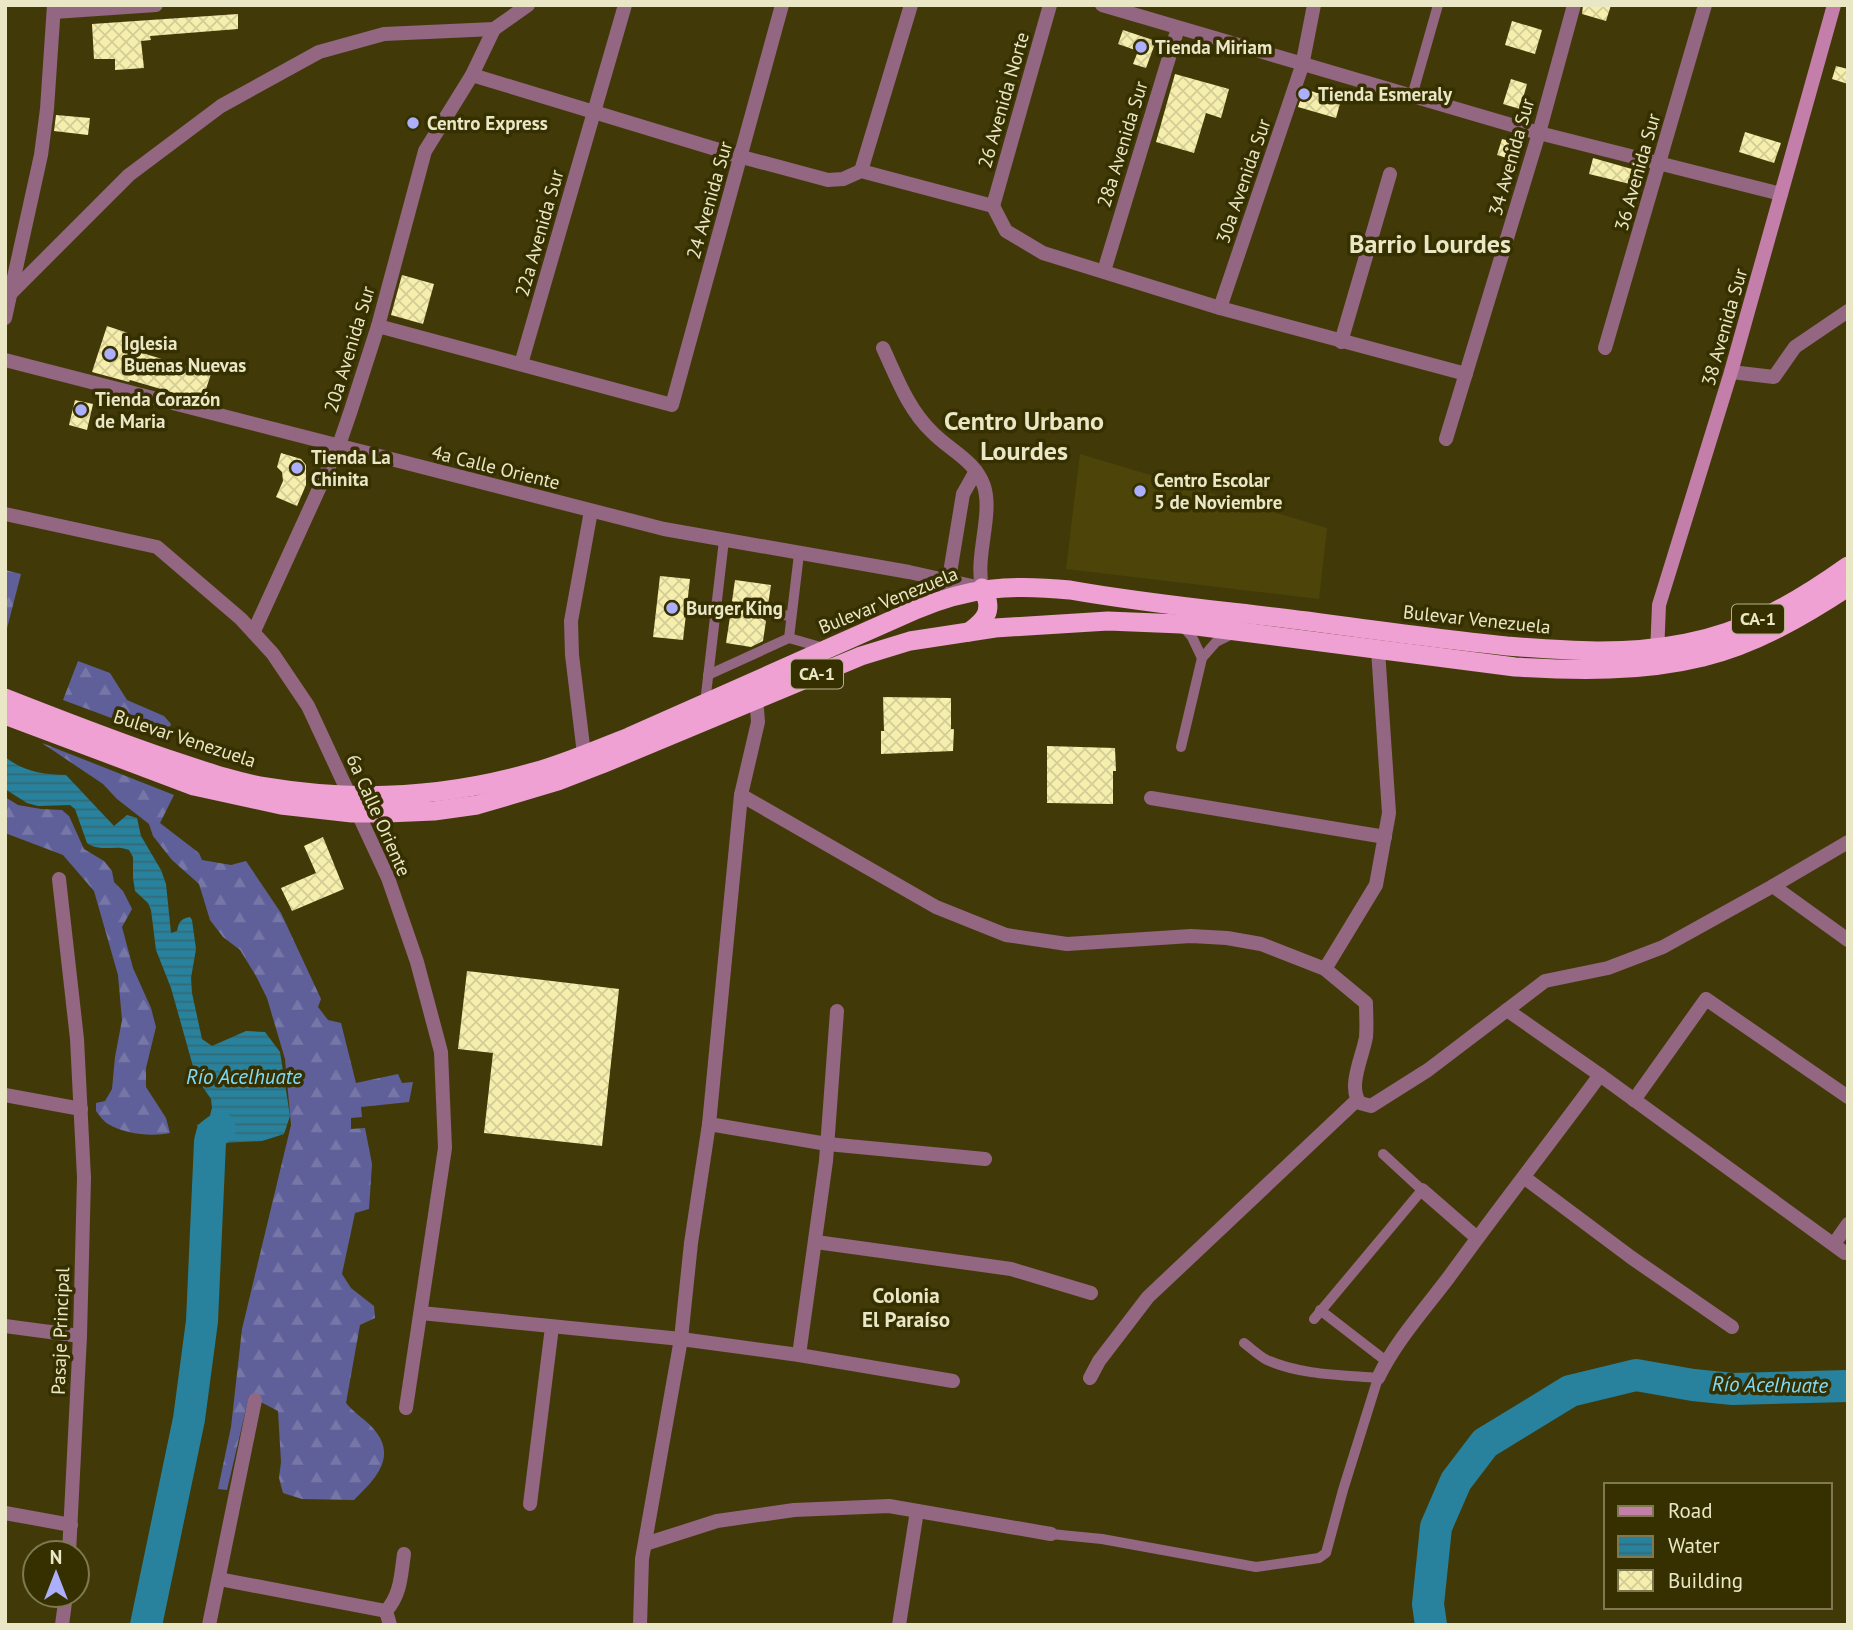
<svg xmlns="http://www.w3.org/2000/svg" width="1853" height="1630" viewBox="0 0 1853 1630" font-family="'PT Sans',sans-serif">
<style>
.built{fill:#4c4409}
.forest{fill:url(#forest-firs)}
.water{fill:url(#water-rules)}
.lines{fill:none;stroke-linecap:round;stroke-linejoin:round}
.river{stroke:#28829d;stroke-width:32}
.building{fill:url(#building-cross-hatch)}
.service{stroke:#936682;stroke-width:10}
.minor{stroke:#936682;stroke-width:14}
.tertiary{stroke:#936682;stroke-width:14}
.secondary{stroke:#c47eaa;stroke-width:14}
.trunk{stroke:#eea1d2;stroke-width:19}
.poi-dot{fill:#acaffb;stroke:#363000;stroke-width:2.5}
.labels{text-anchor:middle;stroke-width:7;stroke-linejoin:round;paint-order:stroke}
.shield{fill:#363000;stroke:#b4b08b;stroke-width:2}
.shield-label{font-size:18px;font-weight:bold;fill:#eae7c7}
.poi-label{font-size:19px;font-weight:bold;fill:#eae7c7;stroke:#363000;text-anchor:start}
.street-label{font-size:19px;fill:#eae7c7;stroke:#363000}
.water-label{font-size:21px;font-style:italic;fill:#80dbfa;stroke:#363000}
.neighbourhood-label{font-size:21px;font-weight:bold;fill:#eae7c7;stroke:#363000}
.district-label{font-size:26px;font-weight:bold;fill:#eae7c7;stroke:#363000}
</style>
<defs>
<pattern id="forest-firs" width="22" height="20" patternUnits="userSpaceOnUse" patternTransform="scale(1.75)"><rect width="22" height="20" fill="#5f609a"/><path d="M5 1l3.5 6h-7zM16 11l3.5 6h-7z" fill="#7677a7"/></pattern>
<pattern id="water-rules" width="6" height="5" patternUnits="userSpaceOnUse" patternTransform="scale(1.75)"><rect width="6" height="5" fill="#28829d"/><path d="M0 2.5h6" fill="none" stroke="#346a76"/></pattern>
<pattern id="building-cross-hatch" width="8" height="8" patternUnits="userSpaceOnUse" patternTransform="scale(1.75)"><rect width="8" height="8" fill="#f6eead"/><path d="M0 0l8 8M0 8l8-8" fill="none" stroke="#d3cc96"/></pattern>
</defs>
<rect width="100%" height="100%" fill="#413a08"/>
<polygon class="built" points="1080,454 1327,528 1319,599 1066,569"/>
<g class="forest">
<polygon points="5,570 21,574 5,636"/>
<polygon points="78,661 110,673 127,700 164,716 171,724 165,738 63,700"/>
<path d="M42 743 174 795 160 823 199 853 202 860 231 865 246 861 281 913 321 999 318 1007 328 1020 341 1023 356 1083 398 1074 402 1083 413 1082 409 1102 361 1107 362 1117 351 1118V1129L365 1128 372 1164 369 1209 355 1213 342 1274 351 1288 374 1306 375 1318 360 1325 346 1403C353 1412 362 1417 370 1425 400 1455 376 1478 354 1500L302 1499 283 1493 279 1478 281 1462 278 1411 249 1396 227 1490 218 1489 231 1427 242 1329 291 1125 285 1059 267 998 256 976 240 950 223 937 210 920 199 884 172 860 153 836 149 824 117 799 103 784Z"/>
<path d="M5 797 18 805 41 809 62 810 69 816 84 849 104 861 112 871 114 882 123 891 132 909 122 927 133 968 151 1008 156 1027 146 1068V1087L166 1118 170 1133C151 1137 125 1134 108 1124 103 1121 99 1115 96 1111V1103L105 1101 112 1089 115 1057 122 1020 118 975 94 891 63 855 5 833Z"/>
</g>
<path class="water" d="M5 757C23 771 43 775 66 775L114 826 127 815 137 818 141 836 161 870 166 884 171 933 177 931C179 922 180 919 190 917L192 920 196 949 191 978 192 993 202 1039 212 1046 246 1031 265 1032 280 1052 290 1116 284 1134 262 1141 221 1143 209 1166 197 1125 209 1119 212 1108 211 1099 196 1077 171 988 156 950 151 910 148 903 135 891 133 878V857L129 850C115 844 101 853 87 843L75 809 70 805 38 806 27 803 5 789Z"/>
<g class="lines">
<g class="river">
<polyline points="146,1625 189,1419 202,1321 210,1142 212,1134 220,1128"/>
<polyline points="1431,1625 1428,1604 1436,1527 1456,1481 1485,1443 1570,1391 1636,1375 1693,1385 1733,1389 1848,1386"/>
</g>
</g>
<g class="building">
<polygon points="1583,5 1611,5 1606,21 1582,14"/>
<polygon points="238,14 238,29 150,36 151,40 141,41 144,68 115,70 115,59 94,59 92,24"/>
<polygon points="1512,21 1542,30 1535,54 1505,45"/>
<polygon points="1123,30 1156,41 1146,68 1133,64 1138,51 1118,44"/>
<polygon points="1836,66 1848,69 1848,84 1832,79"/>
<polygon points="1175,74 1229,89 1221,118 1206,113 1194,153 1156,142"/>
<polygon points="1511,79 1527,84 1520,109 1503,104"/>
<polygon points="1304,89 1341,100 1336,118 1298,107"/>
<polygon points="56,115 90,118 88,135 54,131"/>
<polygon points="1745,132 1781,143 1774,163 1739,152"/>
<polygon points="1502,139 1517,143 1513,160 1497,155"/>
<polygon points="1593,158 1646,173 1642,187 1589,174"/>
<polygon points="402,275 434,284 423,324 391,315"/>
<polygon points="107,326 128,333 127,336 142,341 139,352 211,374 202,401 130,380 129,382 92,372"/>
<polygon points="75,400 93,404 87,430 69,425"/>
<polygon points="281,453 301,459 306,465 306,485 297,506 276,497 283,481 282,472 277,467"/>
<polygon points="660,576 690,579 683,640 653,637"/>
<polygon points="735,580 771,585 768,605 763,606 759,611 760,617 766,621 763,641 751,647 726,643 730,617 737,614 739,609 736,603 732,601"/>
<polygon points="883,697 951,698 951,729 954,729 953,751 881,754 881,731 884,731"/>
<polygon points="1047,746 1115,748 1116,771 1113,771 1113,804 1047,803"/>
<polygon points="323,837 344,889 292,911 281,888 316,873 304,846"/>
<polygon points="467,971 619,989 602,1146 484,1133 493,1053 458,1049"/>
</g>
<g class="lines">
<g class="service">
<polyline points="1412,96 1438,5"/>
<polyline points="716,607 731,609"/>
<polyline points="767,613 791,616"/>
<polyline points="1182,625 1192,637 1202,658"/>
<polyline points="789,638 799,554"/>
<polyline points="708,675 789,638 824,648"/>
<polyline points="705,703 724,540"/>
<polyline points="1181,747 1202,658 1216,642 1234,633"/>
<polyline points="1320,1310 1386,1361"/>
<polyline points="1314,1319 1422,1190 1383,1154"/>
<path d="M1051 1534 1102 1539 1256 1567 1319 1558 1326 1553 1343 1490 1378 1378C1342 1375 1300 1375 1267 1360 1259 1356 1252 1349 1244 1343"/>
</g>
<g class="minor">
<polyline points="1102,5 1539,133 1781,194"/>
<polyline points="54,12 156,5"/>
<polyline points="472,75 742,157 828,180 843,179 861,171 993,206 1006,231 1043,253 1220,308 1466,374"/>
<polyline points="861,171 911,5"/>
<polyline points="993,206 1050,5"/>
<polyline points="1104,271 1178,28"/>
<polyline points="12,292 129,175 221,106 319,52 384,34 494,29"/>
<polyline points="1220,308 1302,66 1314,5"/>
<polyline points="5,318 41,155 47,109 54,5"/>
<polyline points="378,326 672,405 782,5"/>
<polyline points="1341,342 1390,174"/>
<path d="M883 348C897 378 908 409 932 432 949 450 975 460 984 486 993 515 975 555 982 588"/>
<polyline points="1605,348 1705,5"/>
<polyline points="521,364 625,5"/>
<polyline points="1731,372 1774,377 1795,347 1848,311"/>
<polyline points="1446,439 1539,133 1574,5"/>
<polyline points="5,514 157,547 241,619 273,654 308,706 388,878 417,962 441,1052 445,1148 406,1408"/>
<polyline points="947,591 963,494 976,471"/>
<polyline points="254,631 339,445 351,410 378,326 425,151 472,75 494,29 528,5"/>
<polyline points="584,754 572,655 571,621 591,511"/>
<path d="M741 795 936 907 1006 935 1067 944 1191 936 1227 938 1261 944 1325 969 1366 1003C1366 1014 1367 1026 1366 1037 1363 1056 1347 1087 1360 1103L1371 1106 1428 1070 1545 981 1608 968 1663 947 1773 886 1848 842"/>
<polyline points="1151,798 1385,837"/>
<polyline points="59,879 77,1039 84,1178 80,1336 69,1553"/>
<polyline points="1773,886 1848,940"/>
<polyline points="1325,969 1376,885 1389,813 1378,650"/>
<polyline points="1507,1010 1600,1075 1845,1253"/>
<polyline points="5,1095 81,1109"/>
<polyline points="1634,1100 1706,999 1848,1097"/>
<polyline points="709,1124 827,1144 985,1159"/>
<polyline points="1525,1178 1632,1258 1732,1327"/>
<polyline points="1422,1190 1476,1237"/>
<polyline points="816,1242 1011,1269 1091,1293"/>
<polyline points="1834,1244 1848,1224"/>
<polyline points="421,1313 681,1339 799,1355 953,1381"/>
<polyline points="5,1326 80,1336"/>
<polyline points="799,1355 826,1161 837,1011"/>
<polyline points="1090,1378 1099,1361 1148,1297 1357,1100"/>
<path d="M1378 1378C1396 1341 1424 1310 1449 1277 1498 1209 1550 1143 1600 1075"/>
<polyline points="530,1504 552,1327"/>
<polyline points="5,1513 71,1525"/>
<polyline points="645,1544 717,1521 794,1510 889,1506 1051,1534"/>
<polyline points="219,1579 386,1611"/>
<polyline points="62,1625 66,1595"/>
<polyline points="209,1625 255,1400"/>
<path d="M390 1625 386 1611C401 1595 401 1574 404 1554"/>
<polyline points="640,1625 642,1559 681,1339 691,1243 709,1124 741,795 758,722 757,709 754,701"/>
<polyline points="899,1625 917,1511"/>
</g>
<polyline class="tertiary" points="5,360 664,529 909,572 981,588"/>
<polyline class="secondary" points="1657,654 1659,605 1731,372 1834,5"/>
<g class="trunk">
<path d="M969 632C987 619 994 609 982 588"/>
<path d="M5 698C61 720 117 742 174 761 204 771 235 782 266 787 355 802 447 797 534 772 566 763 598 749 629 737L915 610C970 587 1011 584 1070 590 1148 604 1228 611 1307 621 1374 630 1440 639 1507 646 1568 651 1626 655 1686 643 1746 632 1799 601 1848 566"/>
<path d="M5 715 194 786 281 805 352 813H387L434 811 477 805 558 781 602 764 861 656 910 641 995 628 1108 621 1181 624 1515 667C1577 671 1642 672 1703 657 1754 645 1804 616 1848 587"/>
</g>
</g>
<g class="poi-dot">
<circle cx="1141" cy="47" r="7"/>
<circle cx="1304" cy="94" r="7"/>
<circle cx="413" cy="123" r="7"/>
<circle cx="110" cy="354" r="7"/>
<circle cx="81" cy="410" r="7"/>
<circle cx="297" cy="468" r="7"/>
<circle cx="1140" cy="491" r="7"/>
<circle cx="672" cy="608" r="7"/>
</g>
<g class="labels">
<g class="shield">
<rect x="1732" y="604.5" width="52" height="29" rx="5"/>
<rect x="791" y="659.5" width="52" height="29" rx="5"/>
</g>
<g class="shield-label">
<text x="1758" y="625">CA-1</text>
<text x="817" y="680">CA-1</text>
</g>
<g class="poi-label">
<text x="1155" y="54">Tienda Miriam</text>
<text x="1318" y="101">Tienda Esmeraly</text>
<text x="427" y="130">Centro Express</text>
<text x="124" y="350">Iglesia<tspan x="124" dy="22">Buenas Nuevas</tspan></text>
<text x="95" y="406">Tienda Corazón<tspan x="95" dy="22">de Maria</tspan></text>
<text x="311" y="464">Tienda La<tspan x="311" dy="22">Chinita</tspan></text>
<text x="1154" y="487">Centro Escolar<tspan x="1154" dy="22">5 de Noviembre</tspan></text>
<text x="686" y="615">Burger King</text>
</g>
<g class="street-label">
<text transform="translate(1003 100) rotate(-74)" y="7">26 Avenida Norte</text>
<text transform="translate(1122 144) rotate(-73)" y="7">28a Avenida Sur</text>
<text transform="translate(1511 157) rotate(-74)" y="7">34 Avenida Sur</text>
<text transform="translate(1637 172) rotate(-74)" y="7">36 Avenida Sur</text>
<text transform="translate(1243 181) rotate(-71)" y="7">30a Avenida Sur</text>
<text transform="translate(709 200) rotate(-74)" y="7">24 Avenida Sur</text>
<text transform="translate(539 233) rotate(-74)" y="7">22a Avenida Sur</text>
<text transform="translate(1724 327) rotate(-74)" y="7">38 Avenida Sur</text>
<text transform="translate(349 349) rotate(-73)" y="7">20a Avenida Sur</text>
<text transform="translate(496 467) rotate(14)" y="7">4a Calle Oriente</text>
<text transform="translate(888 600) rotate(-22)" y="7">Bulevar Venezuela</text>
<text transform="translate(1477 619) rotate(6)" y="7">Bulevar Venezuela</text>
<text transform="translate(185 738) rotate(18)" y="7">Bulevar Venezuela</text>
<text transform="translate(379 815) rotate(66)" y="7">6a Calle Oriente</text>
<text transform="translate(60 1331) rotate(-88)" y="7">Pasaje Principal</text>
</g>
<g class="water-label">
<text x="244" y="1084">Río Acelhuate</text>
<text transform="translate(1770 1385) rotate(1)" y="7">Río Acelhuate</text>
</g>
<g class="neighbourhood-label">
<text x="906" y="1303">Colonia<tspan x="906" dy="24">El Paraíso</tspan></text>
</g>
<g class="district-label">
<text x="1430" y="253">Barrio Lourdes</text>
<text x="1024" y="430">Centro Urbano<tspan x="1024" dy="30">Lourdes</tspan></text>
</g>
</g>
<rect width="1853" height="1630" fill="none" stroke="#eae7c7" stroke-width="14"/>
<rect x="1604" y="1483" width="228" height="126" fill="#363000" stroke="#7e7950" stroke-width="2"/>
<rect x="1618" y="1506" width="35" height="10" fill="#c47eaa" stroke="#7e7950" stroke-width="2"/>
<text x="1668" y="1518" font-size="21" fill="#eae7c7">Road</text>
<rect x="1618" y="1536" width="35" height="21" fill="url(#water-rules)" stroke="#7e7950" stroke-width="2"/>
<text x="1668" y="1553" font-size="21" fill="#eae7c7">Water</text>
<rect x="1618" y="1570" width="35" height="21" fill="url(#building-cross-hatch)" stroke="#7e7950" stroke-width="2"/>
<text x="1668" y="1588" font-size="21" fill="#eae7c7">Building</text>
<g transform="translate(56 1574)"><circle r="33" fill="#363000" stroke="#7e7950" stroke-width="2"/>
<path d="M0-5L12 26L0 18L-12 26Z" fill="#acaffb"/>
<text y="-10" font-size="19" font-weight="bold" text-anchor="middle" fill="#eae7c7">N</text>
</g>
</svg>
